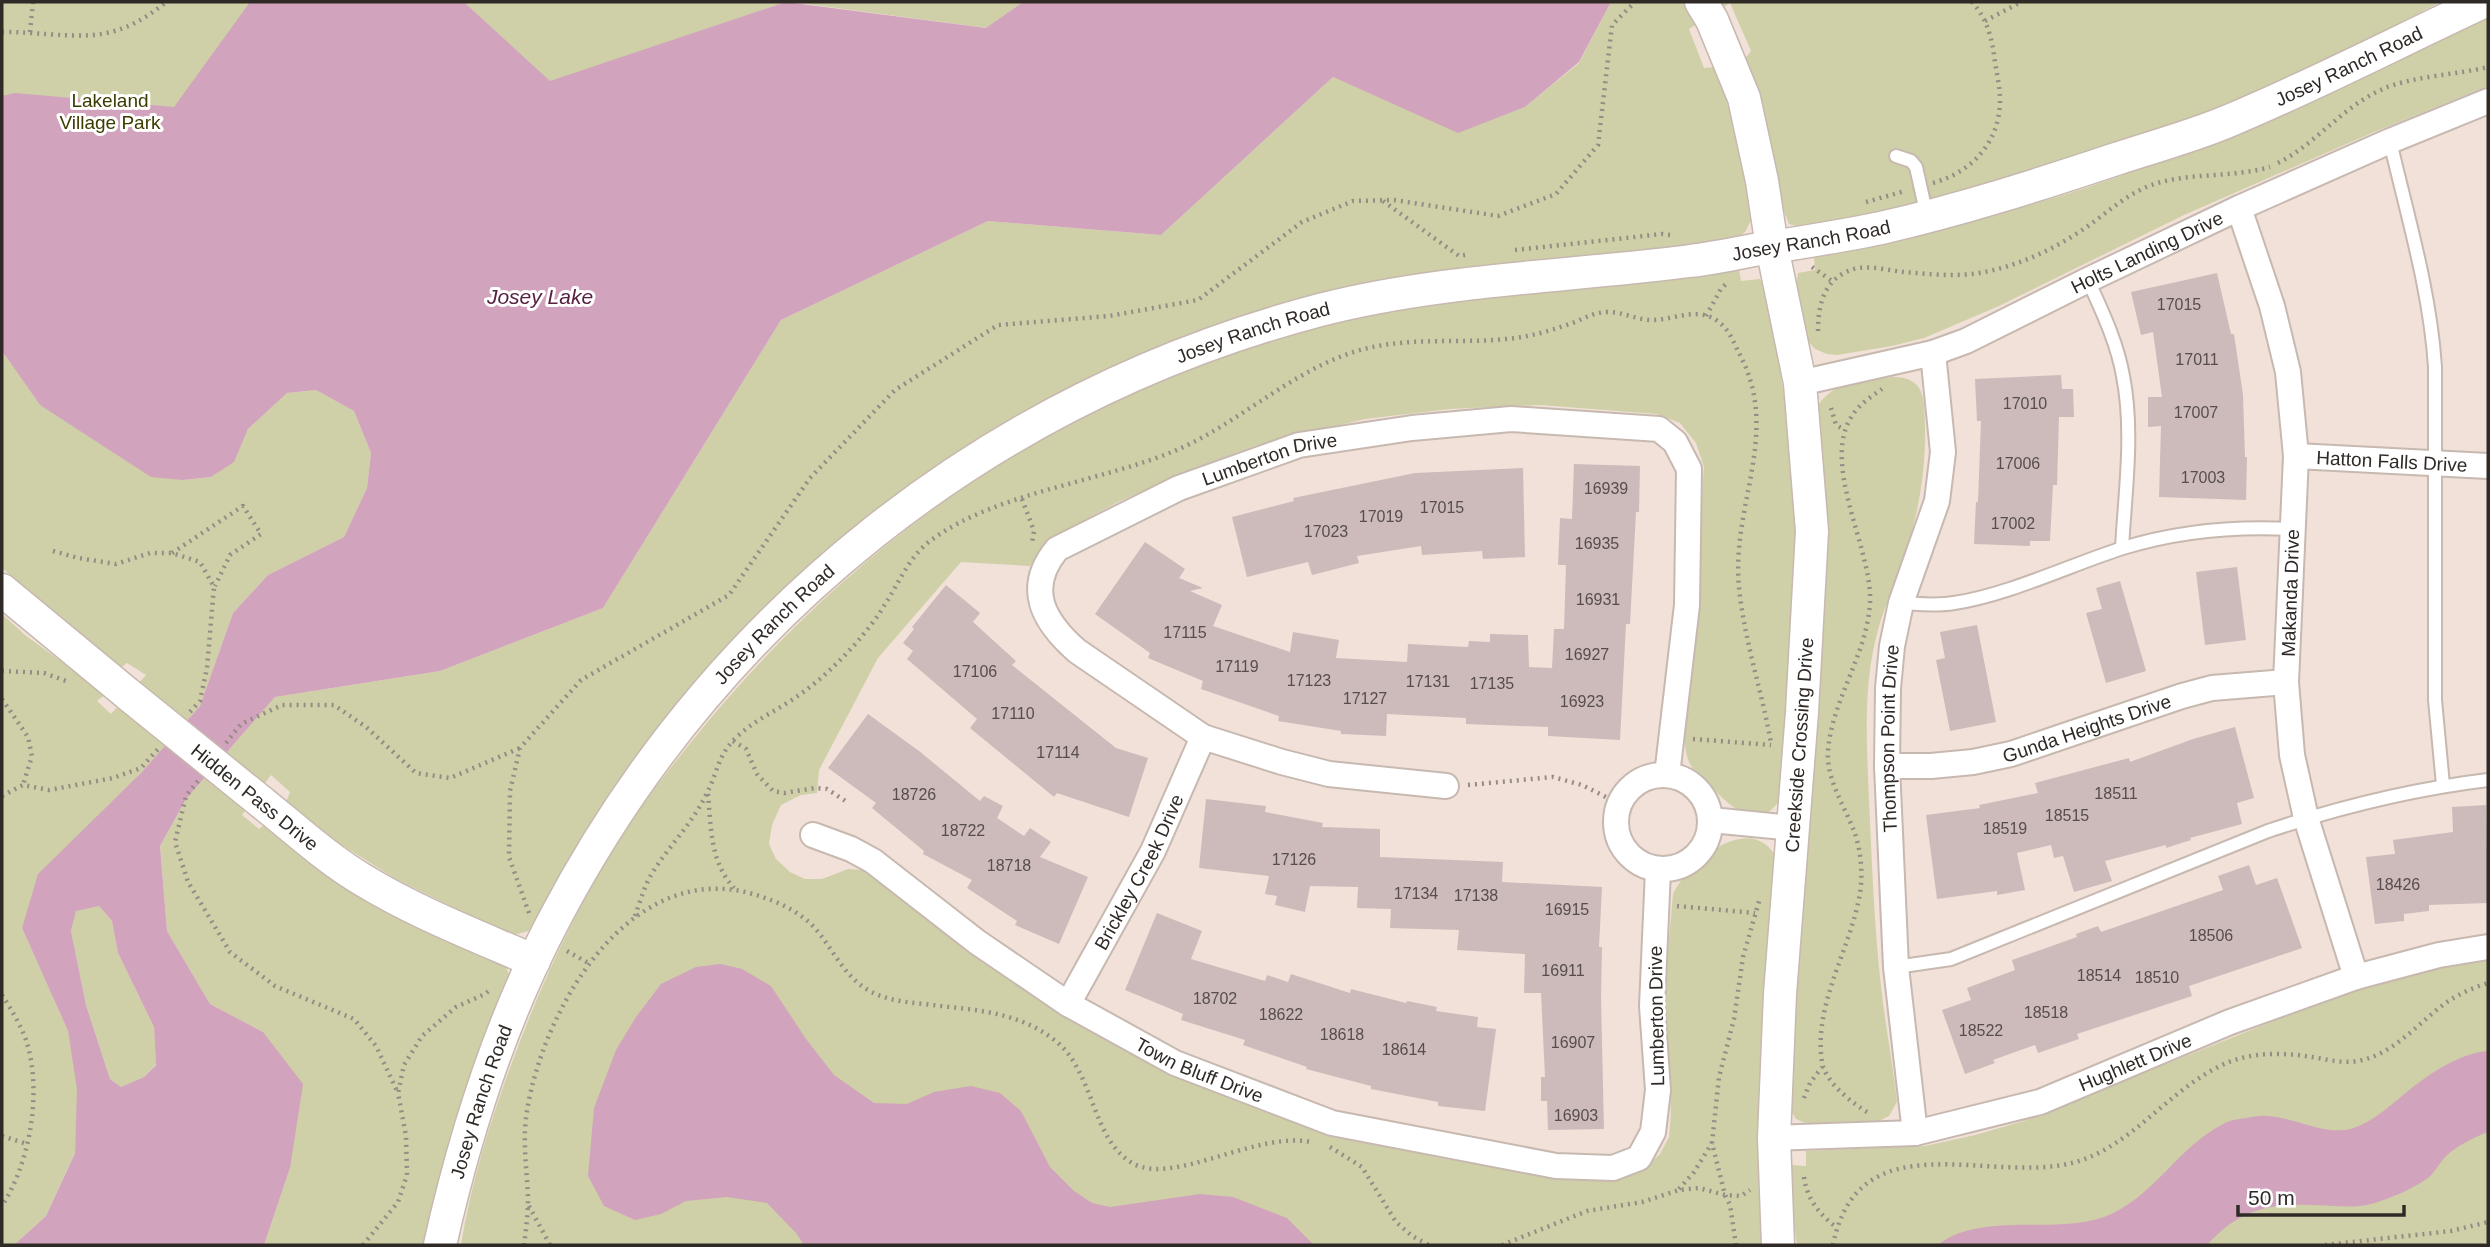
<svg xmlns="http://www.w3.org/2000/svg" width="2490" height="1247" viewBox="0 0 2490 1247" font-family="Helvetica,sans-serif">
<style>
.green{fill:#cfd0a7}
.water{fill:#d1a3bc;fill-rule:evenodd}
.building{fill:#cdbbbb}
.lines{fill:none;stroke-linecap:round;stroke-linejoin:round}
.service-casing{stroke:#c7b8b0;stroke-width:16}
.minor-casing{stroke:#c7b8b0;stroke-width:28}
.tertiary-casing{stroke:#c7b8b0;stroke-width:35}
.path{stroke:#978b86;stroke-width:4.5;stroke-dasharray:2 5;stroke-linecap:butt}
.service{stroke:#fff;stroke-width:12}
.minor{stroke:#fff;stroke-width:24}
.tertiary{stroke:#fff;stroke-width:32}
.tertiary-bridge-casing{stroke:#c7b8b0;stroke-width:35;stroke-linecap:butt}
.tertiary-bridge{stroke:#fff;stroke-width:32}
.labels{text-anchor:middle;stroke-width:6;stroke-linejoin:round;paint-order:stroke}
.number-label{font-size:16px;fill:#574e4c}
.street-label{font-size:19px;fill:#302a27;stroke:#fff}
.park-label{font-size:19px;fill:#3c3b00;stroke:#fff}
.water-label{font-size:21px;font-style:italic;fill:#582143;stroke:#fff}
</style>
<rect width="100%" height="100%" fill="#f1e1d9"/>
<g class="green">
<polygon points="2,2 348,2 2,333"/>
<polygon points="464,2 786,2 550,82"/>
<polygon points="791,2 1023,2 987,28"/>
<polygon points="1611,2 2440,2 2347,50 2247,95 2122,145 2008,184 1811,230 1789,224 1780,201 1744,60 1751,51 1730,3 1689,29 1704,68 1715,67 1734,124 1753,216 1745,232 1729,244 1316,299 917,485 821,557 743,631 666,721 599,812 554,890 535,929 511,936 396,879 337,842 286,802 290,792 271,775 242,815 259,829 264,825 319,866 494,956 505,965 511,979 433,1245 264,1245 290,1168 263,1032 210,1004 167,931 160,846 186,799 275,697 440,671 603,608 781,320 988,221 1161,235 1333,77 1458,132 1525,107 1579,63"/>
<path d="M2488 8V86L2374 132 2184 215 1999 306 1924 338 1892 346 1837 355 1827 354 1815 349 1807 340 1796 287 1798 273 1815 270 1814 258C1923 233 2032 209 2137 170 2257 124 2372 64 2488 8Z"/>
<path d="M1739 269 1741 281 1760 279 1768 294 1797 479 1799 558 1784 793C1760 839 1727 805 1705 779 1700 774 1693 770 1690 764 1685 754 1685 743 1684 732L1704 467 1696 443 1680 423 1657 414 1540 405 1450 409 1365 419 1254 446 1197 467 1118 502 1062 532 1043 545 1030 566 961 562 878 658 819 770 817 793 801 795 781 805 772 825 769 844 776 859 790 872 805 879H822L848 869 863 870 877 878 937 928 1005 976 1062 1011 1359 1138 1439 1158 1520 1171 1593 1179H1621L1647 1166 1660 1154 1669 1137 1671 1113 1664 996 1673 894C1688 863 1749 810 1776 857L1769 1245H461C471 1184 489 1125 510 1068 539 988 575 910 620 838 640 806 664 776 688 746 799 606 939 488 1099 408 1169 372 1246 347 1321 326 1398 304 1477 297 1555 289 1617 283 1678 276 1739 269Z"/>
<polygon points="2,351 40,405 183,480 211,477 234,461 248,429 287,393 316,390 354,411 371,453 367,488 344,537 268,575 233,613 200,706 140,774 22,928 68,1031 78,1089 75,1152 46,1216 14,1245 2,1245 2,614 25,635 106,694 97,701 111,714 146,675 127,663 120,668 2,568"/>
<path d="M1893 377C1926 377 1924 400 1925 426 1926 469 1919 511 1906 551 1896 582 1882 610 1875 642 1863 694 1867 748 1869 801 1872 862 1874 925 1881 986 1885 1025 1893 1063 1897 1102L1889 1116 1873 1124 1810 1125 1796 1119 1787 1105 1792 1008 1825 586V527L1815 411C1831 379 1862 382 1893 377Z"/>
<polygon points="99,906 112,921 118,953 154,1027 156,1064 144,1077 121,1087 110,1079 86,1005 71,931 76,910"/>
<path d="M2488 958V1242L2479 1245H1797C1794 1219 1788 1191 1792 1165L1806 1166V1151L1925 1146 1975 1135 2024 1121 2346 992 2404 974Z"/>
</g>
<g class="water">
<path d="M250 2H464L550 81 786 2 986 28 1023 2H1611L1579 62 1525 107 1458 133 1333 77 1161 235 988 221 781 320 603 608 440 671 275 697 186 799 160 846 167 931 210 1004 263 1032 303 1084 290 1168 264 1245H14L46 1216 75 1153 77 1089 68 1031 22 928 38 874 140 774 200 706 233 613 268 575 344 537 367 488 371 453 354 411 316 390 287 393 248 429 234 462 211 477 183 480 151 477 40 405 2 351V96L15 93 174 107ZM99 906 112 921 118 953 154 1027 156 1065 144 1077 121 1087 110 1079 86 1005 71 931 76 911Z"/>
<polygon points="720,964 742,969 771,986 806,1039 834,1075 874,1103 907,1104 934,1092 971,1086 1000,1093 1021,1111 1050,1167 1074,1191 1092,1203 1110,1207 1200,1194 1233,1197 1287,1218 1314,1245 804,1245 796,1233 767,1203 727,1197 686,1201 661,1214 635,1220 604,1206 588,1176 594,1108 616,1050 636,1017 661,984 696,967"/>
<path d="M2488 1051V1132C2474 1137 2457 1146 2446 1156 2439 1163 2434 1175 2425 1180 2410 1190 2389 1199 2371 1204 2351 1209 2333 1205 2312 1205 2267 1203 2238 1211 2207 1245H1938C1982 1211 2052 1235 2104 1217 2153 1199 2178 1146 2225 1123 2231 1120 2239 1119 2246 1118 2253 1117 2260 1115 2267 1116 2293 1117 2319 1133 2345 1130 2373 1126 2399 1096 2421 1081 2440 1067 2464 1053 2488 1051Z"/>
</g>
<g class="building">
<polygon points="2217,273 2231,334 2234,334 2243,395 2245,457 2247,457 2246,500 2159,497 2161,426 2148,427 2148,397 2162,397 2153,332 2141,335 2131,292"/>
<polygon points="2061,375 2062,389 2073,389 2074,417 2059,417 2057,485 2053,485 2050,541 2030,541 2030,546 1974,544 1976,502 1978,502 1981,421 1977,421 1975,379"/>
<polygon points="1574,464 1640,466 1639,512 1636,512 1630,624 1626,624 1620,740 1548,736 1548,727 1466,724 1466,718 1387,714 1386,736 1341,734 1341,731 1278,721 1279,716 1201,689 1203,681 1148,658 1150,653 1095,614 1145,542 1185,569 1179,578 1203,588 1190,591 1222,605 1213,626 1290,652 1293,632 1339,640 1336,658 1407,662 1408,644 1468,647 1469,641 1490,642 1490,634 1528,635 1529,667 1552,668 1554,629 1564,629 1566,565 1558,565 1560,518 1572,519"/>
<polygon points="1523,468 1525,557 1483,559 1482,551 1422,555 1421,546 1357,556 1359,563 1312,575 1308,562 1247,577 1232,517 1294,501 1293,498 1415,473"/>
<polygon points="2237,567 2246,640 2205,645 2196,572"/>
<polygon points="2120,581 2146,671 2106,683 2086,613 2102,609 2096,588"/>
<polygon points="946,585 980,613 973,622 1016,661 1012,665 1116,748 1148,758 1129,817 1057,793 1054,797 970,728 977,719 907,659 913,651 903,643 914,629 912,627"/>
<polygon points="1977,625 1996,722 1950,731 1936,660 1945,658 1940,632"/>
<polygon points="868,714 919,751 980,801 984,796 1003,806 997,818 1024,836 1030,828 1051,842 1040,857 1088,877 1059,944 1015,925 1017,921 967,888 972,880 923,854 924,851 872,808 876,803 828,768"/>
<polygon points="2235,727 2254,798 2237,803 2242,824 2190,838 2191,840 2166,848 2166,845 2105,861 2112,881 2074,892 2063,856 2054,858 2051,845 2017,853 2025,890 1997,895 1997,891 1937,899 1926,815 1980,808 1979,805 2038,793 2035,783 2129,758 2130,762 2193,739"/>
<polygon points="1206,799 1266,806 1265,812 1323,823 1322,827 1380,829 1380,857 1503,862 1502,882 1602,887 1599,947 1602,947 1601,998 1604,1129 1548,1130 1547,1101 1541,1101 1541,1077 1545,1077 1541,993 1524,993 1525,954 1457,950 1459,930 1390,928 1391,909 1357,908 1358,887 1310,886 1305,912 1275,905 1277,896 1265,894 1269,876 1199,868"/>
<polygon points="2486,805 2488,903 2429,905 2429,911 2404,914 2404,921 2375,924 2366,857 2395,854 2393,840 2453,832 2452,807"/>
<polygon points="2249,865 2256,885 2277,878 2302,948 2189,986 2192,996 2077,1034 2079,1039 2038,1053 2035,1045 1993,1060 1995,1063 1965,1074 1942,1010 1971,1000 1967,988 2015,970 2012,960 2077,937 2076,934 2098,926 2101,932 2223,890 2218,876"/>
<polygon points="1157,913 1202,931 1191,959 1265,981 1267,975 1288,982 1291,974 1350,993 1351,989 1406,1003 1407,1001 1437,1007 1436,1011 1478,1017 1477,1027 1496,1029 1485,1111 1438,1106 1438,1102 1371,1089 1371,1086 1306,1069 1307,1067 1243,1045 1245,1040 1181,1020 1183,1014 1125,990"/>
</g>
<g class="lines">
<defs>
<g id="service">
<path d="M2390 141C2407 215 2430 290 2435 367V700L2443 785"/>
<polyline points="1896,156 1911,161 1916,167 1927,216"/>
<path d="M2088 280C2102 311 2117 342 2123 376 2134 432 2125 492 2122 548"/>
<path d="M1901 603C1919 604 1937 606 1954 603 2008 595 2070 565 2123 548 2178 531 2234 526 2292 529"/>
<path d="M1896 967 1951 959 2268 831C2340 807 2413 789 2488 780"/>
</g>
<g id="minor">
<polyline points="2239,208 2272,306 2288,372 2296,456 2286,682 2292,755 2306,818 2356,977"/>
<path id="s1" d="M1800 383 1933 353 1966 341 2088 280 2239 208 2390 141 2488 101"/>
<path id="s2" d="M2296 456 2488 466"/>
<path id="s3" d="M1887 766H1931L1973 762 2011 754 2182 696 2212 688 2286 682"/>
<circle cx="1663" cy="822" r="47"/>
<path id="s4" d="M1446 786 1329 774 1282 762 1203 737 1077 651C1044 622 1024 589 1057 549L1179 488 1299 445 1412 428 1511 419 1659 429 1675 442 1689 469 1687 605 1667 775"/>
<polyline points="1711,820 1793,828"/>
<path id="s5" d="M813 835 851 849 873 861 977 942 1068 1004 1175 1063 1332 1123 1556 1166 1613 1168 1639 1158 1653 1132 1658 1090 1652 1006 1658 870"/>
<path id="s6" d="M1068 1004 1153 851 1203 737"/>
<path id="s7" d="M1915 1133 1896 967 1887 766 1888 688 1892 646 1901 603 1937 501 1943 452 1933 353"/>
<path id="s8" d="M1774 1138 1915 1133 2040 1102 2230 1022 2356 977 2439 955 2488 947"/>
</g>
<g id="tertiary">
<polyline points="1701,2 1712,20 1744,98 1762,181 1772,247 1800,383 1812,531 1802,712 1780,994 1774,1138 1778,1245"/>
<polyline points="2,590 129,695"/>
<path d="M260 801C294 828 326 858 363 880 417 913 477 936 534 961"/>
<path id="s9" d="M440 1245C465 1133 501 1020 555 918 714 615 989 397 1320 310 1441 279 1566 277 1690 261 1716 258 1741 252 1766 248 1804 242 1843 236 1881 228 1960 210 2038 185 2116 159 2152 147 2190 137 2226 122 2313 86 2397 42 2483 2"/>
</g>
</defs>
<use href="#service" class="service-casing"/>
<use href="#minor" class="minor-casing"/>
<use href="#tertiary" class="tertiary-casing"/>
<g class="path">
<polyline points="1985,21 2021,2"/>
<path d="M2 32C71 32 107 51 166 2"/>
<polyline points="30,32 33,2"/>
<path d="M2278 163C2316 144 2343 106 2383 89 2412 76 2456 75 2488 67"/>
<path d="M1933 183C1972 172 2000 142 2000 100 2000 88 1997 75 1995 62 1992 39 1988 20 1972 2"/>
<polyline points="1383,201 1459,256 1465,255"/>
<polyline points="1866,202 1905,191"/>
<polyline points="1515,250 1662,234 1670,235"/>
<polyline points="1812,267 1832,281"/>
<polyline points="1706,316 1721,289 1728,282"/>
<path d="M1818 331C1818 307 1823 283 1846 272 1863 263 1885 270 1904 272 1928 274 1954 277 1979 273 2021 266 2061 246 2095 221 2111 209 2125 197 2144 188 2182 171 2229 179 2270 167"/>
<polyline points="1831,408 1836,425 1845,430"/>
<polyline points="1022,499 1034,531 1032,543"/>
<polyline points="53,551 78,558 116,564 150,553 172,553 200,562 214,587 207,668 200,701 189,713"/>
<polyline points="172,553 243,506 261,534 230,555 215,586"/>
<polyline points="2,671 44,673 69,682"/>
<polyline points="2,699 28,737 32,756 23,785"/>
<polyline points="1693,739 1771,745"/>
<polyline points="733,741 746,749 757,774 773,791 784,793 815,788 827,789 847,802"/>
<polyline points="226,743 241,724 282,705 334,705 366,727 416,773 450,778 520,748"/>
<polyline points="198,781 186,796 175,842 188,882 230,952 275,986 354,1019 376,1046 398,1093"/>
<polyline points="1468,785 1553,777 1582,785 1620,804"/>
<path d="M708 794C711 827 710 862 734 888"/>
<polyline points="2,796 23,785 49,790 113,778 141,768 158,749"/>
<polyline points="1677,906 1755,913"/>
<polyline points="529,913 509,857 510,791 520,748 581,680 729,595 810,478 895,390 998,325 1109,316 1198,300 1302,222 1353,201 1394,200 1498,216 1556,194 1598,145 1612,25 1635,2"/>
<path d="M635 916C640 902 644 887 651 875 668 847 692 824 706 795 719 770 717 754 740 734 758 718 780 709 799 695 821 680 840 661 858 641 867 630 877 618 884 606 899 583 908 558 930 541 995 492 1103 482 1179 449 1240 422 1293 370 1357 351 1407 336 1456 344 1506 339 1530 337 1553 330 1575 322 1587 317 1595 312 1609 312 1623 312 1637 320 1652 320 1675 320 1699 305 1720 323 1729 330 1734 343 1739 353 1782 433 1731 504 1739 587 1744 640 1762 691 1771 743"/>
<polyline points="567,951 590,964"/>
<path d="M2 995C11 1009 22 1027 27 1043 42 1094 30 1162 2 1206"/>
<polyline points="1804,1098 1810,1083 1822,1067"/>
<path d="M1867 1112C1851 1102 1825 1082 1822 1062 1813 1004 1851 949 1860 893 1863 873 1861 850 1854 831 1844 805 1826 779 1828 751 1832 699 1867 655 1870 603 1873 549 1818 461 1854 413 1861 403 1872 396 1882 389"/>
<polyline points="2,1136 27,1144"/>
<polyline points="1330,1147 1362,1167 1396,1222 1412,1236 1429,1245"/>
<path d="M1804 1177C1807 1199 1819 1214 1836 1227"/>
<polyline points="1679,1189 1694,1172 1712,1143"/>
<polyline points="529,1206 550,1245"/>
<polyline points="363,1245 398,1202 407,1175 406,1136 398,1093 404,1065 422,1036 456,1007 485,994 491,989"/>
<path d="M524 1245C526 1230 528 1214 528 1198 527 1169 522 1141 527 1111 544 1004 636 849 765 898 781 903 798 912 811 924 831 944 842 975 868 990 885 1000 904 1002 924 1004 971 1010 1018 1010 1057 1042 1095 1074 1092 1142 1134 1164 1175 1185 1257 1131 1311 1142"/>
<polyline points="1502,1245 1587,1211 1642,1202 1679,1190 1699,1188 1725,1195 1741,1196 1750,1190"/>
<polyline points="1736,1245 1730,1205 1725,1195 1712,1143 1719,1077 1734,1019 1743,957 1760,898"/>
<path d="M1833 1245C1858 1119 1987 1184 2072 1163 2131 1148 2167 1091 2222 1065 2247 1053 2277 1052 2305 1056 2322 1058 2340 1064 2357 1061 2395 1055 2420 1020 2450 1000 2461 993 2475 987 2488 983"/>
<polyline points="2325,1245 2451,1231 2488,1222"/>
</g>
<use href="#service" class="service"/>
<use href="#minor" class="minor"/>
<use href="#tertiary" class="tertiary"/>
<defs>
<polyline id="tertiary-bridge" points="129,695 260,801"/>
</defs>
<use href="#tertiary-bridge" class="tertiary-bridge-casing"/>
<use href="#tertiary-bridge" class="tertiary-bridge"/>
</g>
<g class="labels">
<g class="number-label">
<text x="2179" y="310">17015</text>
<text x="2197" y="365">17011</text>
<text x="2025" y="409">17010</text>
<text x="2196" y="418">17007</text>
<text x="2018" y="469">17006</text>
<text x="2203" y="483">17003</text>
<text x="1606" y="494">16939</text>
<text x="1442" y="513">17015</text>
<text x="1381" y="522">17019</text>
<text x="2013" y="529">17002</text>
<text x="1326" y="537">17023</text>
<text x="1597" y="549">16935</text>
<text x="1598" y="605">16931</text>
<text x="1185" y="638">17115</text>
<text x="1587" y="660">16927</text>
<text x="1237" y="672">17119</text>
<text x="975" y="677">17106</text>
<text x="1309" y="686">17123</text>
<text x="1428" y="687">17131</text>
<text x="1492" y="689">17135</text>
<text x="1365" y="704">17127</text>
<text x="1582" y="707">16923</text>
<text x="1013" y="719">17110</text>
<text x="1058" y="758">17114</text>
<text x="2116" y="799">18511</text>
<text x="914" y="800">18726</text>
<text x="2067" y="821">18515</text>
<text x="2005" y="834">18519</text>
<text x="963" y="836">18722</text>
<text x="1294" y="865">17126</text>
<text x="1009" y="871">18718</text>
<text x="2398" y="890">18426</text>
<text x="1416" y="899">17134</text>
<text x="1476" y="901">17138</text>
<text x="1567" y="915">16915</text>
<text x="2211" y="941">18506</text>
<text x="1563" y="976">16911</text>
<text x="2099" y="981">18514</text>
<text x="2157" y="983">18510</text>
<text x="1215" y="1004">18702</text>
<text x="2046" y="1018">18518</text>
<text x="1281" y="1020">18622</text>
<text x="1981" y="1036">18522</text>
<text x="1342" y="1040">18618</text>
<text x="1573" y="1048">16907</text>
<text x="1404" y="1055">18614</text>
<text x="1576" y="1121">16903</text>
</g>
<g class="street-label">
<text dy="7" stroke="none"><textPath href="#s9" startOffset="2417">Josey Ranch Road</textPath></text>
<text dy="7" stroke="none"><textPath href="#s9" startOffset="1850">Josey Ranch Road</textPath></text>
<text dy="7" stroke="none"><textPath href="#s1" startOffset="373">Holts Landing Drive</textPath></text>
<text dy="7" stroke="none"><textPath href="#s9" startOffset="1283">Josey Ranch Road</textPath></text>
<text dy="7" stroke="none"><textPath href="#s4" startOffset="752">Lumberton Drive</textPath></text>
<text dy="7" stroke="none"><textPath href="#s2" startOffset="96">Hatton Falls Drive</textPath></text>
<text transform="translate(2290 593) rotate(-88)" y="7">Makanda Drive</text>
<text dy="7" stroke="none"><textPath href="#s9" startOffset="716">Josey Ranch Road</textPath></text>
<text dy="7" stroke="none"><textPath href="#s3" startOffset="205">Gunda Heights Drive</textPath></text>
<text dy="7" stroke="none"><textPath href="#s7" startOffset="396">Thompson Point Drive</textPath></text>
<text transform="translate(1799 745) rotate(-86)" y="7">Creekside Crossing Drive</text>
<text transform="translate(255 797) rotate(39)" y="7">Hidden Pass Drive</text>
<text dy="7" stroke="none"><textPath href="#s6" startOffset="150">Brickley Creek Drive</textPath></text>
<text transform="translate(1656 1016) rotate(-91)" y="7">Lumberton Drive</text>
<text dy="7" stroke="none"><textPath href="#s8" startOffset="373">Hughlett Drive</textPath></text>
<text dy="7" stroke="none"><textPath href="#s5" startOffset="455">Town Bluff Drive</textPath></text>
<text dy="7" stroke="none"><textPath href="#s9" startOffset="149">Josey Ranch Road</textPath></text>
</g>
<g class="park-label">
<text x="110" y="107">Lakeland<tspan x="110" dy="22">Village Park</tspan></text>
</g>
<g class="water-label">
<text x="540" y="304">Josey Lake</text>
</g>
</g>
<rect width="2490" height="1247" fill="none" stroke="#302a27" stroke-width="7"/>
<path d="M2238 1205v10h166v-10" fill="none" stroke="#302a27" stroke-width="3.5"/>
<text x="2248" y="1205" font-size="21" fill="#302a27" stroke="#ffffff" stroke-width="5" paint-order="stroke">50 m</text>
</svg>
